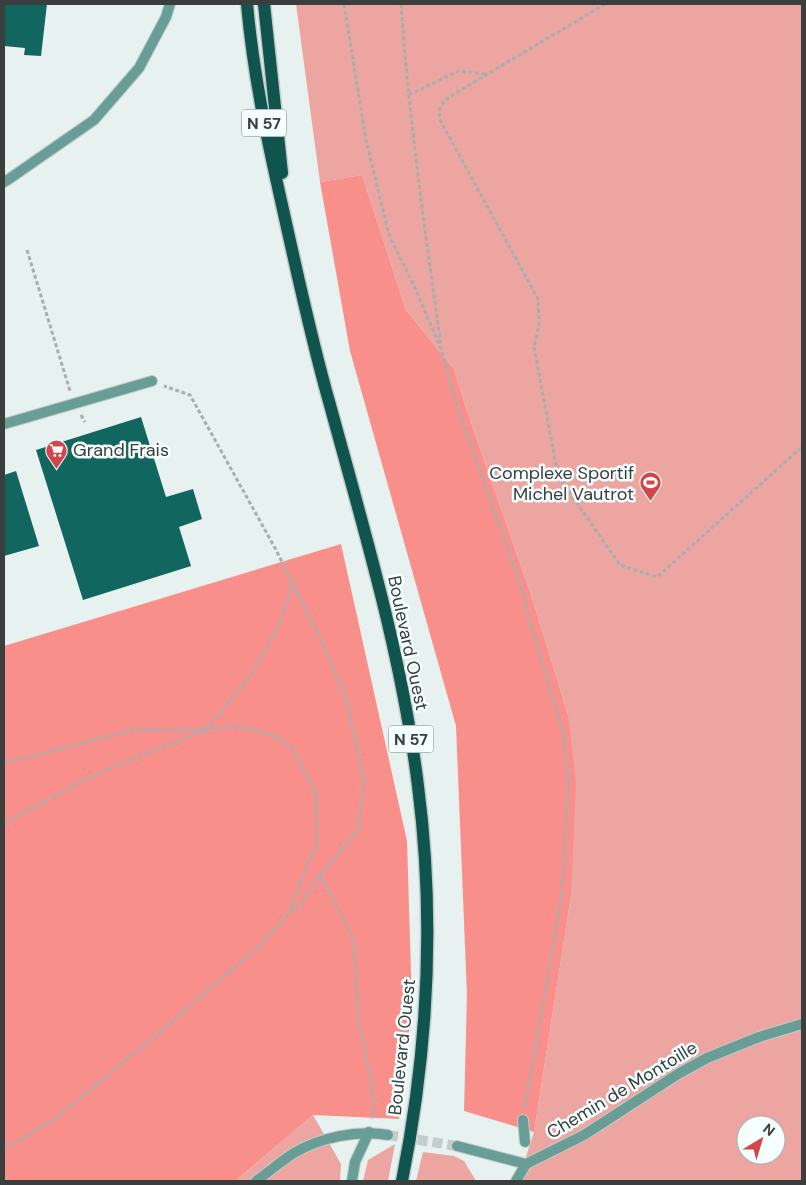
<svg xmlns="http://www.w3.org/2000/svg" width="806" height="1185" viewBox="0 0 806 1185" font-family="'DM Sans',sans-serif">
<style>
.green{fill:#eda5a1;fill-rule:evenodd}
.forest{fill:#f88f8b}
.building{fill:#11675f}
.lines{fill:none;stroke-linecap:round;stroke-linejoin:round}
.street-tunnel{stroke:#c4cdcb;stroke-width:10;stroke-dasharray:10 5;stroke-linecap:butt}
.lane-casing{stroke:#c4cdcb;stroke-width:12}
.street-casing{stroke:#c4cdcb;stroke-width:12}
.primary-casing{stroke:#c4cdcb;stroke-width:15}
.path{stroke:#a7afad;stroke-width:3;stroke-dasharray:4 2.5;stroke-linecap:butt}
.lane{stroke:#699e97;stroke-width:10}
.street{stroke:#699e97;stroke-width:10}
.primary{stroke:#0f544d;stroke-width:12}
.labels{text-anchor:middle;stroke-width:5;stroke-linejoin:round;paint-order:stroke}
.shield{fill:#f4fefd;stroke:#727877;stroke-width:1}
.shield-label{font-size:16px;font-weight:bold;fill:#3a3e3d}
.poi-label{font-size:18px;fill:#3a3e3d;stroke:#f4fefd;text-anchor:start}
.street-label{font-size:18px;fill:#3a3e3d;stroke:#f4fefd}
</style>
<rect width="100%" height="100%" fill="#e7f1ef"/>
<g class="green">
<path d="M296 4H802V1181H518L534 1132 571 896 568 715 532 598 465 405 454 369 406 310 362 175 320 182ZM746 1125H776V1155H746Z"/>
<polygon points="313,1115 341,1164 340,1181 235,1181"/>
<polygon points="395,1144 388,1181 363,1181 368,1160"/>
<polygon points="423,1152 454,1156 464,1161 476,1181 416,1181"/>
</g>
<g class="forest">
<polygon points="362,175 406,310 454,369 465,405 532,598 568,715 576,783 571,896 534,1132 464,1111 467,995 456,726 350,351 320,182"/>
<polygon points="341,544 407,841 412,1005 399,1119 313,1115 235,1181 4,1181 4,646"/>
</g>
<g class="building">
<polygon points="4,4 47,4 41,56 24,55 25,48 4,46"/>
<polygon points="141,417 166,497 193,489 202,519 179,527 191,566 83,600 36,450"/>
<polygon points="16,471 39,546 4,556 4,475"/>
</g>
<g class="lines">
<polyline class="street-tunnel" points="388,1135 457,1146"/>
<defs>
<g id="lane">
<polyline points="4,424 152,381"/>
<polyline points="523,1120 525,1142"/>
</g>
<g id="street">
<polyline points="4,182 9,179 94,120 139,68 166,17 170,4"/>
<polyline points="457,1146 526,1164 584,1135 678,1074 707,1058 759,1037 802,1024"/>
<path d="M256 1181C269 1172 281 1161 294 1153 321 1137 357 1130 388 1135"/>
<polyline points="352,1181 355,1162 369,1132"/>
<polyline points="516,1181 526,1164"/>
</g>
<g id="primary">
<path d="M247 4C253 72 267 139 282 205 297 272 311 339 330 405 364 530 402 656 418 786 435 918 428 1051 402 1181"/>
<polyline points="264,4 282,173"/>
</g>
</defs>
<use href="#lane" class="lane-casing"/>
<use href="#street" class="street-casing"/>
<use href="#primary" class="primary-casing"/>
<g class="path">
<polyline points="344,4 366,140 389,235 415,288 441,349 459,413 521,586 529,620 563,732 568,781 562,894 525,1107"/>
<path d="M401 4C409 119 425 232 441 346"/>
<polyline points="605,4 449,97 440,106 439,118 538,299 539,324 534,347 558,476 620,565 657,577 802,447"/>
<polyline points="409,95 458,71 487,74"/>
<polyline points="27,250 70,391"/>
<polyline points="81,415 85,422"/>
<polyline points="206,730 252,673 279,625 293,582"/>
<polyline points="4,762 25,758 133,730 204,730"/>
<polyline points="4,823 98,773 206,730 237,726 271,734 292,747 316,794 317,843 291,905 292,910 301,904 320,875 358,830 364,781 346,698 318,634 275,548 190,395 164,386"/>
<polyline points="320,875 353,937 359,1024 370,1074 374,1103 372,1119"/>
<polyline points="4,1146 22,1139 56,1118 161,1031 256,949 292,910"/>
</g>
<use href="#lane" class="lane"/>
<use href="#street" class="street"/>
<use href="#primary" class="primary"/>
</g>
<defs>
<symbol id="supermarket-pin" viewBox="-11 -11 22 30"><path d="M0 17L-7.5 6A9.5 9.5 0 1 1 7.5 6Z" fill="#d44448" stroke="#f4fefd"/><path d="M-6-5.5h2.5l.6 2H6L4.5 2H-2.5L-4.4-4H-6ZM-1.5 3.2a1.3 1.3 0 1 0 .1 0ZM3 3.2a1.3 1.3 0 1 0 .1 0Z" fill="#fff"/></symbol>
<symbol id="stadium-pin" viewBox="-11 -11 22 30"><path d="M0 17L-7.5 6A9.5 9.5 0 1 1 7.5 6Z" fill="#d44448" stroke="#f4fefd"/><path d="M0-5a6.5 5 0 1 0 0 10a6.5 5 0 1 0 0-10ZM-3.5-1.8h7v3.6h-7Z" fill="#fff"/></symbol>
</defs>
<g fill-rule="evenodd">
<use href="#supermarket-pin" x="44" y="438" width="25" height="34"/>
<use href="#stadium-pin" x="638" y="470" width="25" height="34"/>
</g>
<g class="labels">
<g class="shield">
<rect x="241.5" y="109.5" width="45" height="27" rx="4"/>
<rect x="388.5" y="725.5" width="45" height="27" rx="4"/>
</g>
<g class="shield-label">
<text x="264" y="129">N 57</text>
<text x="411" y="745">N 57</text>
</g>
<g class="poi-label">
<text x="73" y="456">Grand Frais</text>
<text x="634" y="479" text-anchor="end">Complexe Sportif<tspan x="634" dy="21">Michel Vautrot</tspan></text>
</g>
<g class="street-label">
<text transform="translate(408 643) rotate(78)" y="6">Boulevard Ouest</text>
<text transform="translate(402 1047) rotate(-84)" y="6">Boulevard Ouest</text>
<text transform="translate(622 1090) rotate(-31)" y="6">Chemin de Montoille</text>
</g>
</g>
<rect width="806" height="1185" fill="none" stroke="#3a3e3d" stroke-width="10"/>
<g transform="translate(761 1140) rotate(38)"><circle r="24" fill="#f4fefd" stroke="#aab1b0"/>
<path d="M0-4L9 19L0 12L-9 19Z" fill="#d44448"/>
<text y="-8" font-size="14" font-weight="bold" text-anchor="middle" fill="#3a3e3d">N</text>
</g>
</svg>
